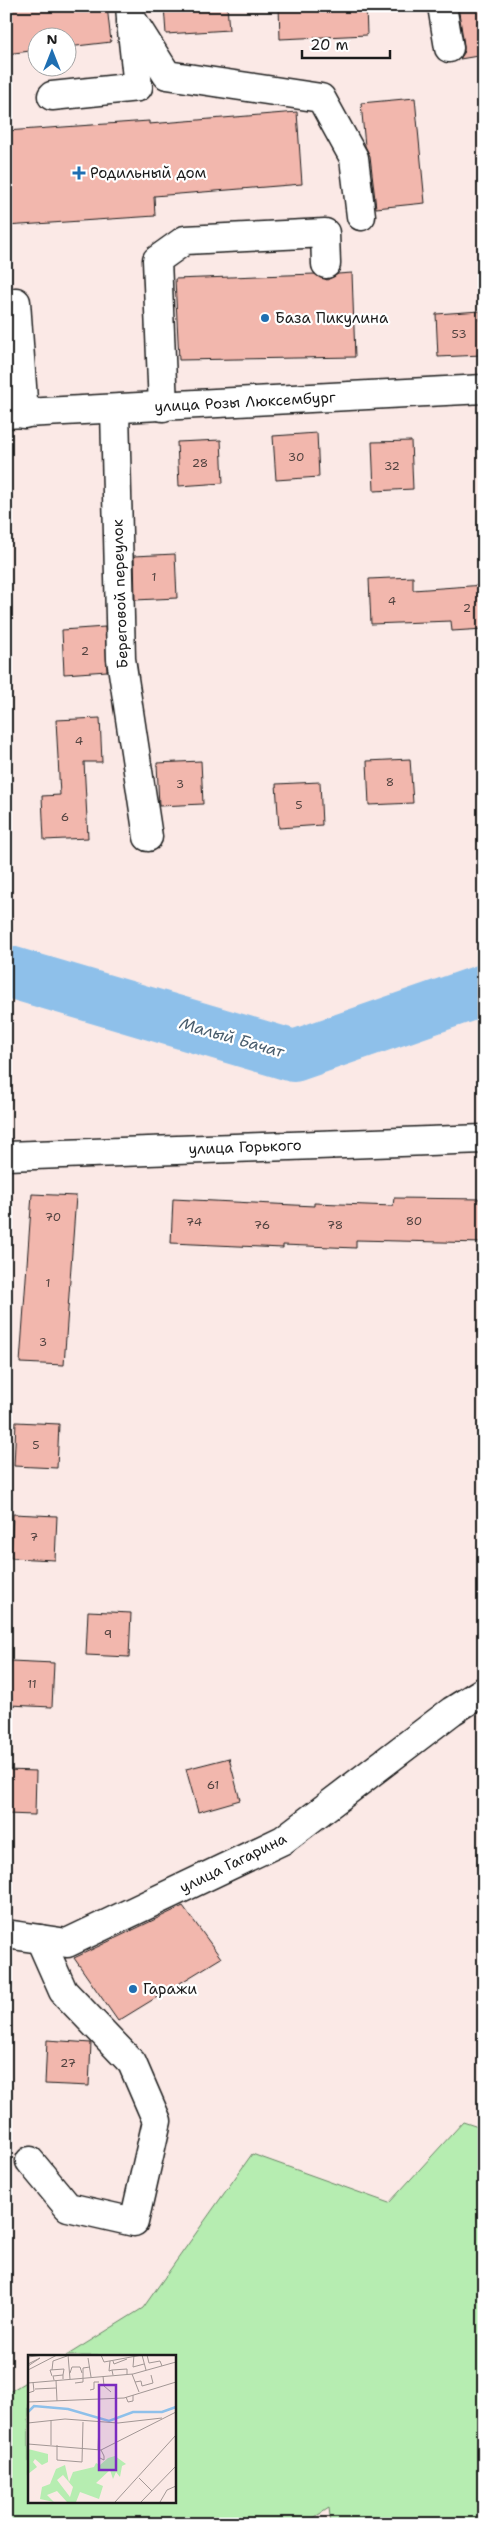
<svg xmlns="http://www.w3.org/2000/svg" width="490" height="2530" viewBox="0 0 490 2530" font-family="'Shantell Sans',sans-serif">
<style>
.green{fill:#b6edb1;stroke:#698466}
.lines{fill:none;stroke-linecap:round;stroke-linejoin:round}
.river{stroke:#8ec0ea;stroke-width:52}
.building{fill:#f2b7ad;stroke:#1c1c1c}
.minor-casing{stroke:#1c1c1c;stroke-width:31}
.minor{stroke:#fff;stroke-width:28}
.poi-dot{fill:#1f6fb2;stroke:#fff;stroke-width:2}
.labels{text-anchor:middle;stroke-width:4.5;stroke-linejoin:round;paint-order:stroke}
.number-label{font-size:12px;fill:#524340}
.poi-label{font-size:15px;fill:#1c1c1c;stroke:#fff;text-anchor:start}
.street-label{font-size:15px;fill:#1c1c1c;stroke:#fff}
.water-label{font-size:16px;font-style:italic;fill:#4a5e6e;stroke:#fff}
.inset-river{fill:none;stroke:#8ec0ea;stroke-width:2.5}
.inset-road{fill:none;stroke:#a29795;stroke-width:1}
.view{fill:#7b2cbf;fill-opacity:0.15;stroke:#7b2cbf;stroke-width:2.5}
.inset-edge{fill:none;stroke:#1c1c1c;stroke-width:2.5}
</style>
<rect width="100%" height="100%" fill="#fbe9e6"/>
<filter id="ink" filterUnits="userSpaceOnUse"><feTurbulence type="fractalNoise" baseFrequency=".02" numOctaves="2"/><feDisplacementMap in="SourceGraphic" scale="10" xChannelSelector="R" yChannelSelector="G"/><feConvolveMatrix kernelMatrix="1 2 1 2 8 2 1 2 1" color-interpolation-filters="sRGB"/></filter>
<g filter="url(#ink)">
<polygon class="green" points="463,2122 484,2129 484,2524 331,2524 329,2508 304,2524 6,2524 6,2390 9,2392 29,2380 29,2501 174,2501 174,2356 66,2356 143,2308 252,2154 389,2203"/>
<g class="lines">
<polyline class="river" points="6,971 294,1056 484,990"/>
</g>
<g class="building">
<polygon points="6,6 107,6 111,42 68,47 68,38 38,38 38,50 6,54"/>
<polygon points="164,6 227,6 229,30 166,34"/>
<polygon points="279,6 366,6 367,35 280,39"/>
<polygon points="458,6 484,6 484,55 460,59 464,53 464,45"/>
<polygon points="415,98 425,203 376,208 370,156 365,146 361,103"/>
<polygon points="297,112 302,184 154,196 155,216 6,226 6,131 149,121 149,124"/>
<polygon points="352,273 355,357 179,360 175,279 315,274 327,280 338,274"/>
<polygon points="480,311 482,355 438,357 436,314"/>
<polygon points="317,433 319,477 276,480 273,436"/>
<polygon points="221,440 223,483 179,486 177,442"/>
<polygon points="411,441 413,489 374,491 372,442"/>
<polygon points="175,554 177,598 135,600 134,556"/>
<polygon points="413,577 413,590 484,585 484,629 452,631 451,621 371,624 369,579"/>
<polygon points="105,627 107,671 64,674 62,630"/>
<polygon points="100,718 102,762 84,762 88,838 44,840 42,796 60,795 56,720"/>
<polygon points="410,759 413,803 369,805 367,761"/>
<polygon points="201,761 203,804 159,806 157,763"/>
<polygon points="320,782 322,825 279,828 276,784"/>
<polygon points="32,1194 76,1196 64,1365 20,1363"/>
<polygon points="394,1198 484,1199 484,1243 356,1240 356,1248 283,1245 283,1248 171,1243 173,1199 314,1206 314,1203 393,1206"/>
<polygon points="16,1422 59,1424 57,1468 14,1466"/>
<polygon points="13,1514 57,1516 55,1560 11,1558"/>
<polygon points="88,1611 131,1613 129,1657 86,1655"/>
<polygon points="11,1661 54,1663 52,1707 9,1705"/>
<polygon points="229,1758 240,1800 198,1812 186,1769"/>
<polygon points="6,1770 36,1771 35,1815 6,1814"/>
<polygon points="183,1906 221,1958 118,2021 74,1958"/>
<polygon points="47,2040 91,2043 89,2086 45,2084"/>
</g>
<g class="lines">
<defs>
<g id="minor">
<polyline points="130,6 131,18 167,75 321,98 354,158 361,216"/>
<polyline points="442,6 449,48"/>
<polyline points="52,96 138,87 131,22"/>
<polyline points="16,302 24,414"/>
<polyline points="163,407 157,260 185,240 325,233 326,264"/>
<polyline points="115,410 121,659 148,837"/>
<polyline points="6,414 484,389"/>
<polyline points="6,1156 484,1139"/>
<polyline points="6,1934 67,1943 283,1840 452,1711 484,1691"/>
<polyline points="30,2161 68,2207 134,2222 157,2121 132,2063 63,1991 40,1939"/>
</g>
</defs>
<use href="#minor" class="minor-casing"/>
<use href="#minor" class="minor"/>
</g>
</g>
<g class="poi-dot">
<path d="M76.5 165.5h5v5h5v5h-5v5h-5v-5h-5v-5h5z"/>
<circle cx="265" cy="318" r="5"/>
<circle cx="133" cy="1989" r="5"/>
</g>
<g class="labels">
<g class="number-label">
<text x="459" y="338">53</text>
<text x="296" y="461">30</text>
<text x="200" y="467">28</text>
<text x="392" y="470">32</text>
<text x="154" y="581">1</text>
<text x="392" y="605">4</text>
<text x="467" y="612">2</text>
<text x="85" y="655">2</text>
<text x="79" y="745">4</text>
<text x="390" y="786">8</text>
<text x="180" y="788">3</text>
<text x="299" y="809">5</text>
<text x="65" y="821">6</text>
<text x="53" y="1221">70</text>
<text x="414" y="1225">80</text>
<text x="194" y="1226">74</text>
<text x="262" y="1229">76</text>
<text x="335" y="1229">78</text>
<text x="48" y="1287">1</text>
<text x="43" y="1346">3</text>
<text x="36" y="1449">5</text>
<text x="34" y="1541">7</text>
<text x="108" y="1638">9</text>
<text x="32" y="1688">11</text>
<text x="213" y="1789">61</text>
<text x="68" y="2067">27</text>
</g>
<g class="poi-label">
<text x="90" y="178">Родильный дом</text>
<text x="275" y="323">База Пикулина</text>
<text x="143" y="1994">Гаражи</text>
</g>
<g class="street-label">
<text transform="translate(245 402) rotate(-3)" y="5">улица Розы Люксембург</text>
<text transform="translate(120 594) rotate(-92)" y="5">Береговой переулок</text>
<text transform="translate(245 1147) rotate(-2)" y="5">улица Горького</text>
<text transform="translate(233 1863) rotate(-26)" y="5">улица Гагарина</text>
</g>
<g class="water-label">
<text transform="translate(232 1037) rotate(16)" y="6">Малый Бачат</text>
</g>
</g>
<g transform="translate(28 2355)">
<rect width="148" height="148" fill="#fbe9e6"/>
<path d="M0 94 20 99V107L14 110 7 104 5 107 9 112 0 119ZM87 101 98 109 94 111 92 122 88 117 85 124 82 115 68 128 75 131 71 144 52 137 48 147H39L29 136 19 140 26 147 12 144 14 132 22 129 28 114 37 110 41 127 45 117 66 112 68 108 72 110 80 103ZM35 120 45 132 42 142 29 125Z" fill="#b6edb1" fill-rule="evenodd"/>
<path class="inset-river" d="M0 57 6 51 40 54 81 66 105 57H134L148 52"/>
<path class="inset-road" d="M40 0 42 24M73 0 76 7 114 0M106 0 105 12 116 9M114 0 118 15M119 0 121 8 132 6 134 11M0 2 16 0M60 3 63 22M82 6 81 16 84 15 85 20M85 6 86 9 99 4M0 9 12 3 0 11M0 15 29 0M24 15 25 6 39 1M84 15 99 14V19M42 18 44 12H52L54 18M104 19 111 37M24 21 22 15 36 14 35 20M75 21 76 31 83 37M26 25 25 21 35 20V24M28 25 29 46M107 27 113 26 114 31 125 28 123 20M0 28 105 19 148 7M47 28 55 27V13L62 12M7 34 28 33M62 35 66 34V27H71M0 38 6 36 5 27M98 42 100 47 105 46V40M0 47 96 43 148 27M0 68 37 64 90 68 134 63M0 89 73 95 148 57M23 90V65M29 90V105L54 107 55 67M70 95 71 69M72 103 76 105V101L73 95M111 123 124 136M87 147 148 80M113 147 148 111M132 147 139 135 148 131"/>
<path class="view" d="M71 30H88V115H71Z"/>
<rect width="148" height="148" class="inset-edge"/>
</g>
<rect width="490" height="2530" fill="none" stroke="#fff" stroke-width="25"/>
<rect x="12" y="12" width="465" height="2505" fill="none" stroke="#1c1c1c" stroke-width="2" filter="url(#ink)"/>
<g transform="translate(52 52)"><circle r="24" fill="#ffffff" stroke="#a4a4a4"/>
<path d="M0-4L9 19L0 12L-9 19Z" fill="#1f6fb2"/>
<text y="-8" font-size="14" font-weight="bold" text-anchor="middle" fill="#1c1c1c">N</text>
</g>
<path d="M302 50v8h88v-8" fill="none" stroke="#1c1c1c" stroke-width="2.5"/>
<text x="310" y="50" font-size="15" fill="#1c1c1c" stroke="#ffffff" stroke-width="4" paint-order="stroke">20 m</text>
</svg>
